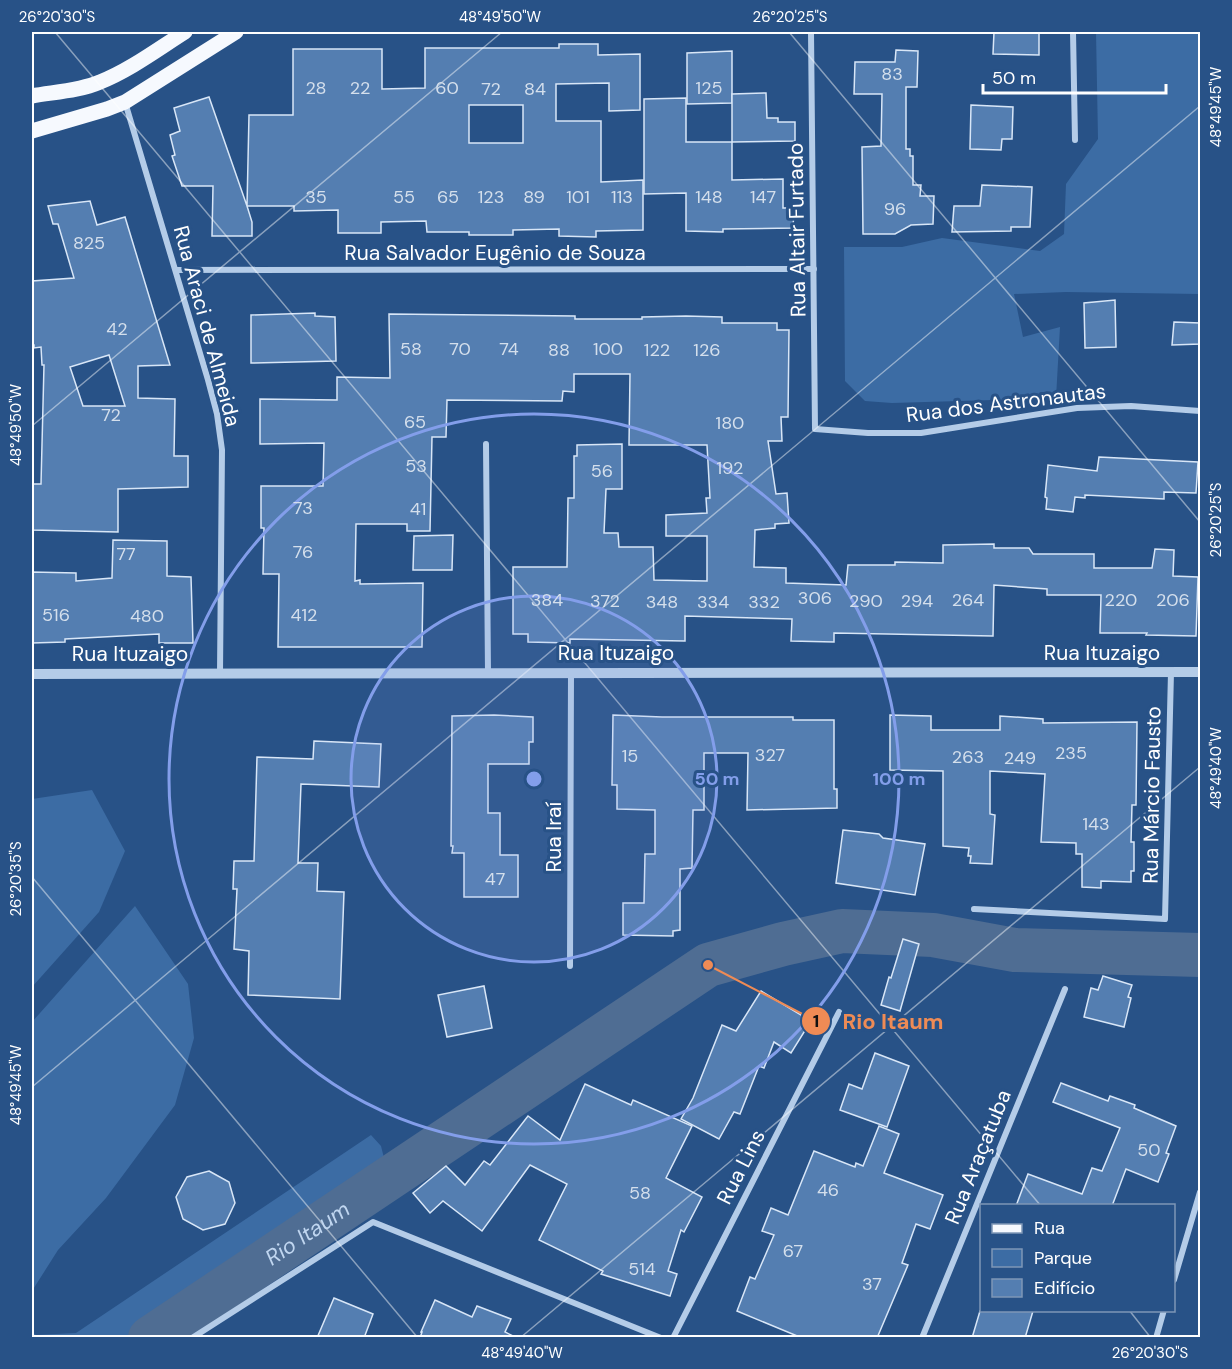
<svg xmlns="http://www.w3.org/2000/svg" width="1232" height="1369" viewBox="0 0 1232 1369" font-family="'DM Sans',sans-serif">
<style>
.green{fill:#3c6ca4}
.lines{fill:none;stroke-linecap:round;stroke-linejoin:round}
.river{stroke:#4f6d93;stroke-width:44}
.building{fill:#547eb1;stroke:#d8e6f7;stroke-width:1.5;fill-rule:evenodd}
.minor{stroke:#b4cce8;stroke-width:6}
.tertiary{stroke:#b4cce8;stroke-width:10}
.primary{stroke:#f6f9fe;stroke-width:15}
.ticks{fill:none;stroke:#fff;stroke-width:1.5;stroke-opacity:0.45}
.ring{fill:none;stroke:#839eea;stroke-width:3}
.labels{text-anchor:middle;stroke-width:6;stroke-linejoin:round;paint-order:stroke}
.number-label{font-size:18px;fill:#d4dfec}
.street-label{font-size:21px;fill:#fff;stroke:#285287}
.water-label{font-size:22px;font-style:italic;fill:#c0d6f0;stroke:#285287}
.centre{fill:#839eea;stroke:#285287;stroke-width:3}
.ring-label{font-size:18px;text-anchor:middle;font-weight:bold;fill:#839eea;stroke:#285287;stroke-width:6;stroke-linejoin:round;paint-order:stroke}
.leader{fill:none;stroke:#ef8b55;stroke-width:2}
.callout-dot{fill:#ef8b55;stroke:#285287;stroke-width:2}
.mark-label{font-size:18px;text-anchor:middle;font-weight:bold;fill:#111}
.callout-label{font-size:22px;text-anchor:middle;font-weight:bold;fill:#ef8b55;stroke:#285287;stroke-width:6;stroke-linejoin:round;paint-order:stroke}
.neatline{fill:none;stroke:#fff;stroke-width:2}
.ticks-label{font-size:15px;text-anchor:middle;fill:#fff}
</style>
<rect width="100%" height="100%" fill="#285287"/>
<g class="green">
<polygon points="1096,32 1200,32 1200,294 1066,292 1014,294 1023,337 1060,327 1056,398 892,403 865,401 845,381 844,247 902,247 942,238 1040,251 1064,234 1066,184 1098,139"/>
<polygon points="92,790 125,851 99,912 32,987 32,799"/>
<polygon points="135,906 188,984 194,1038 175,1105 106,1198 58,1250 32,1291 32,1022"/>
<polygon points="371,1135 381,1146 386,1166 135,1337 32,1337 32,1332 36,1335 76,1333"/>
</g>
<g class="lines">
<path class="river" id="s1" d="M150 1338 708 965 783 944 842 931 933 935 1015 950 1200 955"/>
</g>
<g class="building">
<polygon points="994,32 1039,32 1039,55 993,54"/>
<path d="M559 44H598V55L640 54V110L609 111V83L556 84V121H601V182L643 180V230L596 231V237L559 236V229L513 230V235H469V232H427L426 221 381 222V233H338V210L294 211V206H247L252 222V236H212L213 186H182L172 156 175 155 170 135 180 131 174 108 209 97 247 206 249 115H293V49H382V89L425 88V48H559ZM469 105H523V143H469Z"/>
<polygon points="896,50 918,51 917,87 906,87 906,149 910,149 910,156 913,156 913,185 921,185 920,196 934,196 933,224 911,225 895,234 863,234 862,147 881,146 882,94 854,94 855,62 895,62"/>
<polygon points="732,51 732,103 687,104 687,53"/>
<polygon points="766,93 767,118 778,118 778,122 795,122 795,141 732,142 732,94"/>
<polygon points="686,98 686,142 732,142 732,180 783,179 783,208 794,208 793,228 723,229 723,232 686,231 686,193 644,194 644,99"/>
<polygon points="971,105 1013,107 1012,139 1002,139 1001,150 970,149"/>
<polygon points="982,185 1032,187 1030,227 1011,227 1011,231 952,232 954,206 980,206"/>
<path d="M90 201 97 225 125 217 170 365 138 366V398L175 399 174 456H188V487L118 489V532L32 530V484H41L44 365H42L41 347 34 348V345H32V281L74 278 58 224H53L48 206ZM109 355 125 406H83L70 367Z"/>
<polygon points="1115,300 1116,347 1085,348 1084,303"/>
<polygon points="315,313 315,316 335,317 336,361 251,363 251,315"/>
<polygon points="389,314 575,316 575,319 642,319 642,317 686,316 722,317 722,323 777,323 777,330 789,330 788,417 781,417 782,441 768,441 776,494 787,493 789,523 775,524 775,528 755,530 754,567 786,568 786,583 846,585 848,565 895,565 895,562 943,563 943,545 994,544 994,548 1029,548 1033,554 1094,554 1094,568 1152,568 1155,549 1174,550 1173,576 1198,577 1196,636 1146,635 1147,633 1100,633 1101,595 1047,595 1047,589 994,585 993,636 834,633 834,642 791,641 792,619 685,616 685,641 570,639 570,643 528,642 528,634 513,634 513,567 567,567 568,498 574,498 574,456 577,456 577,445 622,444 622,489 606,489 604,533 618,533 619,547 653,547 654,580 707,581 707,536 666,536 666,515 707,513 706,498 710,498 707,445 629,445 630,374 574,374 574,392 563,391 562,401 447,400 446,437 432,437 430,531 407,531 407,524 356,524 355,581 360,580 360,584 423,583 422,647 278,647 279,574 263,574 264,528 261,528 261,486 323,486 324,443 260,444 260,399 337,400 337,377 390,378"/>
<polygon points="1174,322 1200,323 1200,344 1172,345"/>
<polygon points="1099,457 1198,462 1196,493 1164,492 1164,499 1085,495 1085,498 1075,497 1073,512 1046,509 1047,498 1045,497 1048,465 1097,471"/>
<polygon points="453,535 452,570 413,570 414,536"/>
<polygon points="113,540 167,541 167,576 191,577 193,643 159,643 159,634 65,639 65,642 32,643 32,572 76,573 76,581 112,578"/>
<polygon points="494,715 533,717 533,742 529,742 529,764 488,764 488,813 500,813 500,855 518,855 518,897 464,897 464,853 452,853 453,846 451,846 452,716"/>
<polygon points="613,715 662,717 793,717 793,720 834,720 834,789 837,789 837,808 747,810 748,753 704,753 704,810 693,810 692,868 680,869 680,930 673,931 673,936 623,935 623,903 644,903 645,854 655,854 655,810 617,809 617,785 612,785"/>
<polygon points="890,715 931,716 931,730 1000,730 1000,716 1043,719 1043,723 1137,722 1136,805 1132,805 1131,842 1134,842 1134,871 1131,871 1131,882 1101,881 1101,888 1082,887 1082,854 1076,854 1076,843 1041,842 1045,774 990,771 990,814 995,815 992,864 970,863 971,856 968,856 969,848 943,846 943,771 890,770"/>
<polygon points="314,741 381,744 379,787 301,784 298,863 318,863 317,891 344,892 340,999 248,995 249,951 234,949 237,889 233,889 234,861 254,861 257,757 313,759"/>
<polygon points="843,830 879,834 883,838 925,844 915,895 836,883"/>
<polygon points="903,939 919,944 900,1011 881,1005 889,977 891,978"/>
<polygon points="1103,976 1132,985 1128,997 1131,998 1124,1027 1084,1017 1091,988 1098,990"/>
<polygon points="484,986 492,1028 447,1037 438,995"/>
<polygon points="761,991 811,1021 791,1053 774,1042 764,1068 759,1066 740,1114 734,1112 719,1139 681,1119 693,1098 722,1025 736,1031"/>
<polygon points="875,1053 909,1066 887,1127 840,1110 849,1084 862,1089"/>
<polygon points="1061,1083 1108,1101 1110,1096 1135,1105 1134,1108 1176,1126 1166,1153 1169,1154 1158,1182 1126,1169 1112,1206 1016,1206 1028,1174 1082,1194 1092,1168 1102,1171 1120,1128 1053,1102"/>
<polygon points="585,1084 631,1105 633,1100 692,1126 666,1178 702,1197 684,1232 681,1230 668,1271 677,1274 670,1296 601,1274 603,1271 539,1240 567,1184 530,1165 482,1231 443,1201 430,1213 413,1193 446,1166 465,1185 484,1161 490,1165 528,1116 560,1140"/>
<polygon points="879,1126 899,1134 884,1173 943,1195 930,1229 916,1224 902,1263 908,1265 877,1338 802,1338 737,1311 750,1277 755,1279 774,1235 762,1231 771,1208 788,1215 814,1151 855,1167 856,1163 863,1166"/>
<polygon points="209,1171 229,1182 235,1203 225,1224 203,1230 183,1219 176,1197 187,1177"/>
<polygon points="334,1298 373,1314 364,1338 317,1338"/>
<polygon points="435,1300 472,1317 477,1306 511,1319 505,1332 517,1338 420,1338 422,1332 421,1332"/>
<polygon points="980,1311 1033,1311 1025,1338 972,1338"/>
</g>
<g class="lines">
<g class="minor">
<polyline points="811,32 815,429 868,433 921,433 1077,408 1131,406 1200,411"/>
<polyline points="1073,32 1075,140"/>
<polyline points="125,102 208,380 217,414 222,450 220,673"/>
<polyline points="176,270 814,269"/>
<polyline points="486,444 488,673"/>
<polyline points="974,909 1165,919 1171,672"/>
<polyline points="570,966 571,673"/>
<polyline points="1174,1280 1200,1192"/>
<polyline points="192,1338 373,1222 661,1338"/>
<polyline points="673,1338 839,1012"/>
<polyline points="922,1338 1065,989"/>
<polyline points="1156,1338 1164,1310"/>
</g>
<polyline class="tertiary" points="32,674 1200,672"/>
<g class="primary">
<path d="M32 96C54 92 79 91 100 82 130 70 158 49 185 32"/>
<polyline points="32,131 107,109 125,102 236,32"/>
</g>
</g>
<path class="ticks" d="M55 32 1041 1206M789 32 1200 522M32 426 502 32M32 877 418 1338M32 1087 1200 106M1129 1310 1151 1338M520 1338 1200 767"/>
<circle cx="534" cy="779" r="183" fill="#839eea" fill-opacity=".12"/>
<g class="ring">
<circle cx="534" cy="779" r="183"/>
<circle cx="534" cy="779" r="365"/>
</g>
<g class="labels">
<g class="number-label">
<text x="892" y="80">83</text>
<text x="316" y="94">28</text>
<text x="360" y="94">22</text>
<text x="447" y="94">60</text>
<text x="709" y="94">125</text>
<text x="491" y="95">72</text>
<text x="535" y="95">84</text>
<text x="316" y="203">35</text>
<text x="404" y="203">55</text>
<text x="448" y="203">65</text>
<text x="491" y="203">123</text>
<text x="534" y="203">89</text>
<text x="578" y="203">101</text>
<text x="622" y="203">113</text>
<text x="709" y="203">148</text>
<text x="763" y="203">147</text>
<text x="895" y="215">96</text>
<text x="89" y="249">825</text>
<text x="117" y="335">42</text>
<text x="411" y="355">58</text>
<text x="460" y="355">70</text>
<text x="509" y="355">74</text>
<text x="608" y="355">100</text>
<text x="559" y="356">88</text>
<text x="657" y="356">122</text>
<text x="707" y="356">126</text>
<text x="111" y="421">72</text>
<text x="415" y="428">65</text>
<text x="730" y="429">180</text>
<text x="416" y="472">53</text>
<text x="730" y="474">192</text>
<text x="602" y="477">56</text>
<text x="303" y="514">73</text>
<text x="418" y="515">41</text>
<text x="303" y="558">76</text>
<text x="126" y="560">77</text>
<text x="815" y="604">306</text>
<text x="547" y="606">384</text>
<text x="968" y="606">264</text>
<text x="1121" y="606">220</text>
<text x="1173" y="606">206</text>
<text x="605" y="607">372</text>
<text x="866" y="607">290</text>
<text x="917" y="607">294</text>
<text x="662" y="608">348</text>
<text x="713" y="608">334</text>
<text x="764" y="608">332</text>
<text x="56" y="621">516</text>
<text x="304" y="621">412</text>
<text x="147" y="622">480</text>
<text x="1071" y="759">235</text>
<text x="770" y="761">327</text>
<text x="630" y="762">15</text>
<text x="968" y="763">263</text>
<text x="1020" y="764">249</text>
<text x="1096" y="830">143</text>
<text x="495" y="885">47</text>
<text x="1149" y="1156">50</text>
<text x="828" y="1196">46</text>
<text x="640" y="1199">58</text>
<text x="793" y="1257">67</text>
<text x="642" y="1275">514</text>
<text x="872" y="1290">37</text>
</g>
<g class="street-label">
<text transform="translate(797 230) rotate(-91)" y="7">Rua Altair Furtado</text>
<text x="495" y="260">Rua Salvador Eugênio de Souza</text>
<text transform="translate(207 326) rotate(75)" y="7">Rua Araci de Almeida</text>
<text transform="translate(1006 403) rotate(-7)" y="7">Rua dos Astronautas</text>
<text x="616" y="660">Rua Ituzaigo</text>
<text x="1102" y="660">Rua Ituzaigo</text>
<text x="130" y="661">Rua Ituzaigo</text>
<text transform="translate(1152 795) rotate(-89)" y="7">Rua Márcio Fausto</text>
<text transform="translate(554 837) rotate(-90)" y="7">Rua Iraí</text>
<text transform="translate(978 1157) rotate(-68)" y="7">Rua Araçatuba</text>
<text transform="translate(741 1167) rotate(-63)" y="7">Rua Lins</text>
</g>
<g class="water-label">
<text dy="8" stroke="none"><textPath href="#s1" startOffset="189">Rio Itaum</textPath></text>
</g>
</g>
<circle cx="534" cy="779" r="9" class="centre"/>
<g class="ring-label">
<text x="717" y="785">50 m</text>
<text x="899" y="785">100 m</text>
</g>
<path class="leader" d="M708 965L816 1021"/>
<g class="callout-dot">
<circle cx="708" cy="965" r="6"/>
<circle cx="816" cy="1021" r="15"/>
</g>
<g class="mark-label">
<text x="816" y="1027">1</text>
</g>
<g class="callout-label">
<text x="893" y="1029">Rio Itaum</text>
</g>
<rect width="1232" height="1369" fill="none" stroke="#285287" stroke-width="66"/>
<rect x="980" y="1204" width="195" height="108" fill="#285287" stroke="#7e97b7" stroke-width="1.5"/>
<rect x="992" y="1224" width="30" height="9" fill="#f6f9fe" stroke="#7e97b7" stroke-width="1.5"/>
<text x="1034" y="1234" font-size="18" fill="#ffffff">Rua</text>
<rect x="992" y="1249" width="30" height="18" fill="#3c6ca4" stroke="#7e97b7" stroke-width="1.5"/>
<text x="1034" y="1264" font-size="18" fill="#ffffff">Parque</text>
<rect x="992" y="1279" width="30" height="18" fill="#547eb1" stroke="#7e97b7" stroke-width="1.5"/>
<text x="1034" y="1294" font-size="18" fill="#ffffff">Edifício</text>
<path d="M983 84v9h183v-9" fill="none" stroke="#ffffff" stroke-width="3"/>
<text x="992" y="84" font-size="18" fill="#ffffff" stroke="#285287" stroke-width="4.5" paint-order="stroke">50 m</text>
<rect x="33" y="33" width="1166" height="1303" class="neatline"/>
<g class="ticks-label">
<text x="57" y="22">26°20'30"S</text>
<text x="500" y="22">48°49'50"W</text>
<text x="790" y="22">26°20'25"S</text>
<text transform="translate(1216 107) rotate(-90)" y="5">48°49'45"W</text>
<text transform="translate(16 425) rotate(-90)" y="5">48°49'50"W</text>
<text transform="translate(1216 520) rotate(-90)" y="5">26°20'25"S</text>
<text transform="translate(1216 768) rotate(-90)" y="5">48°49'40"W</text>
<text transform="translate(16 879) rotate(-90)" y="5">26°20'35"S</text>
<text transform="translate(16 1085) rotate(-90)" y="5">48°49'45"W</text>
<text x="522" y="1358">48°49'40"W</text>
<text x="1150" y="1358">26°20'30"S</text>
</g>
</svg>
